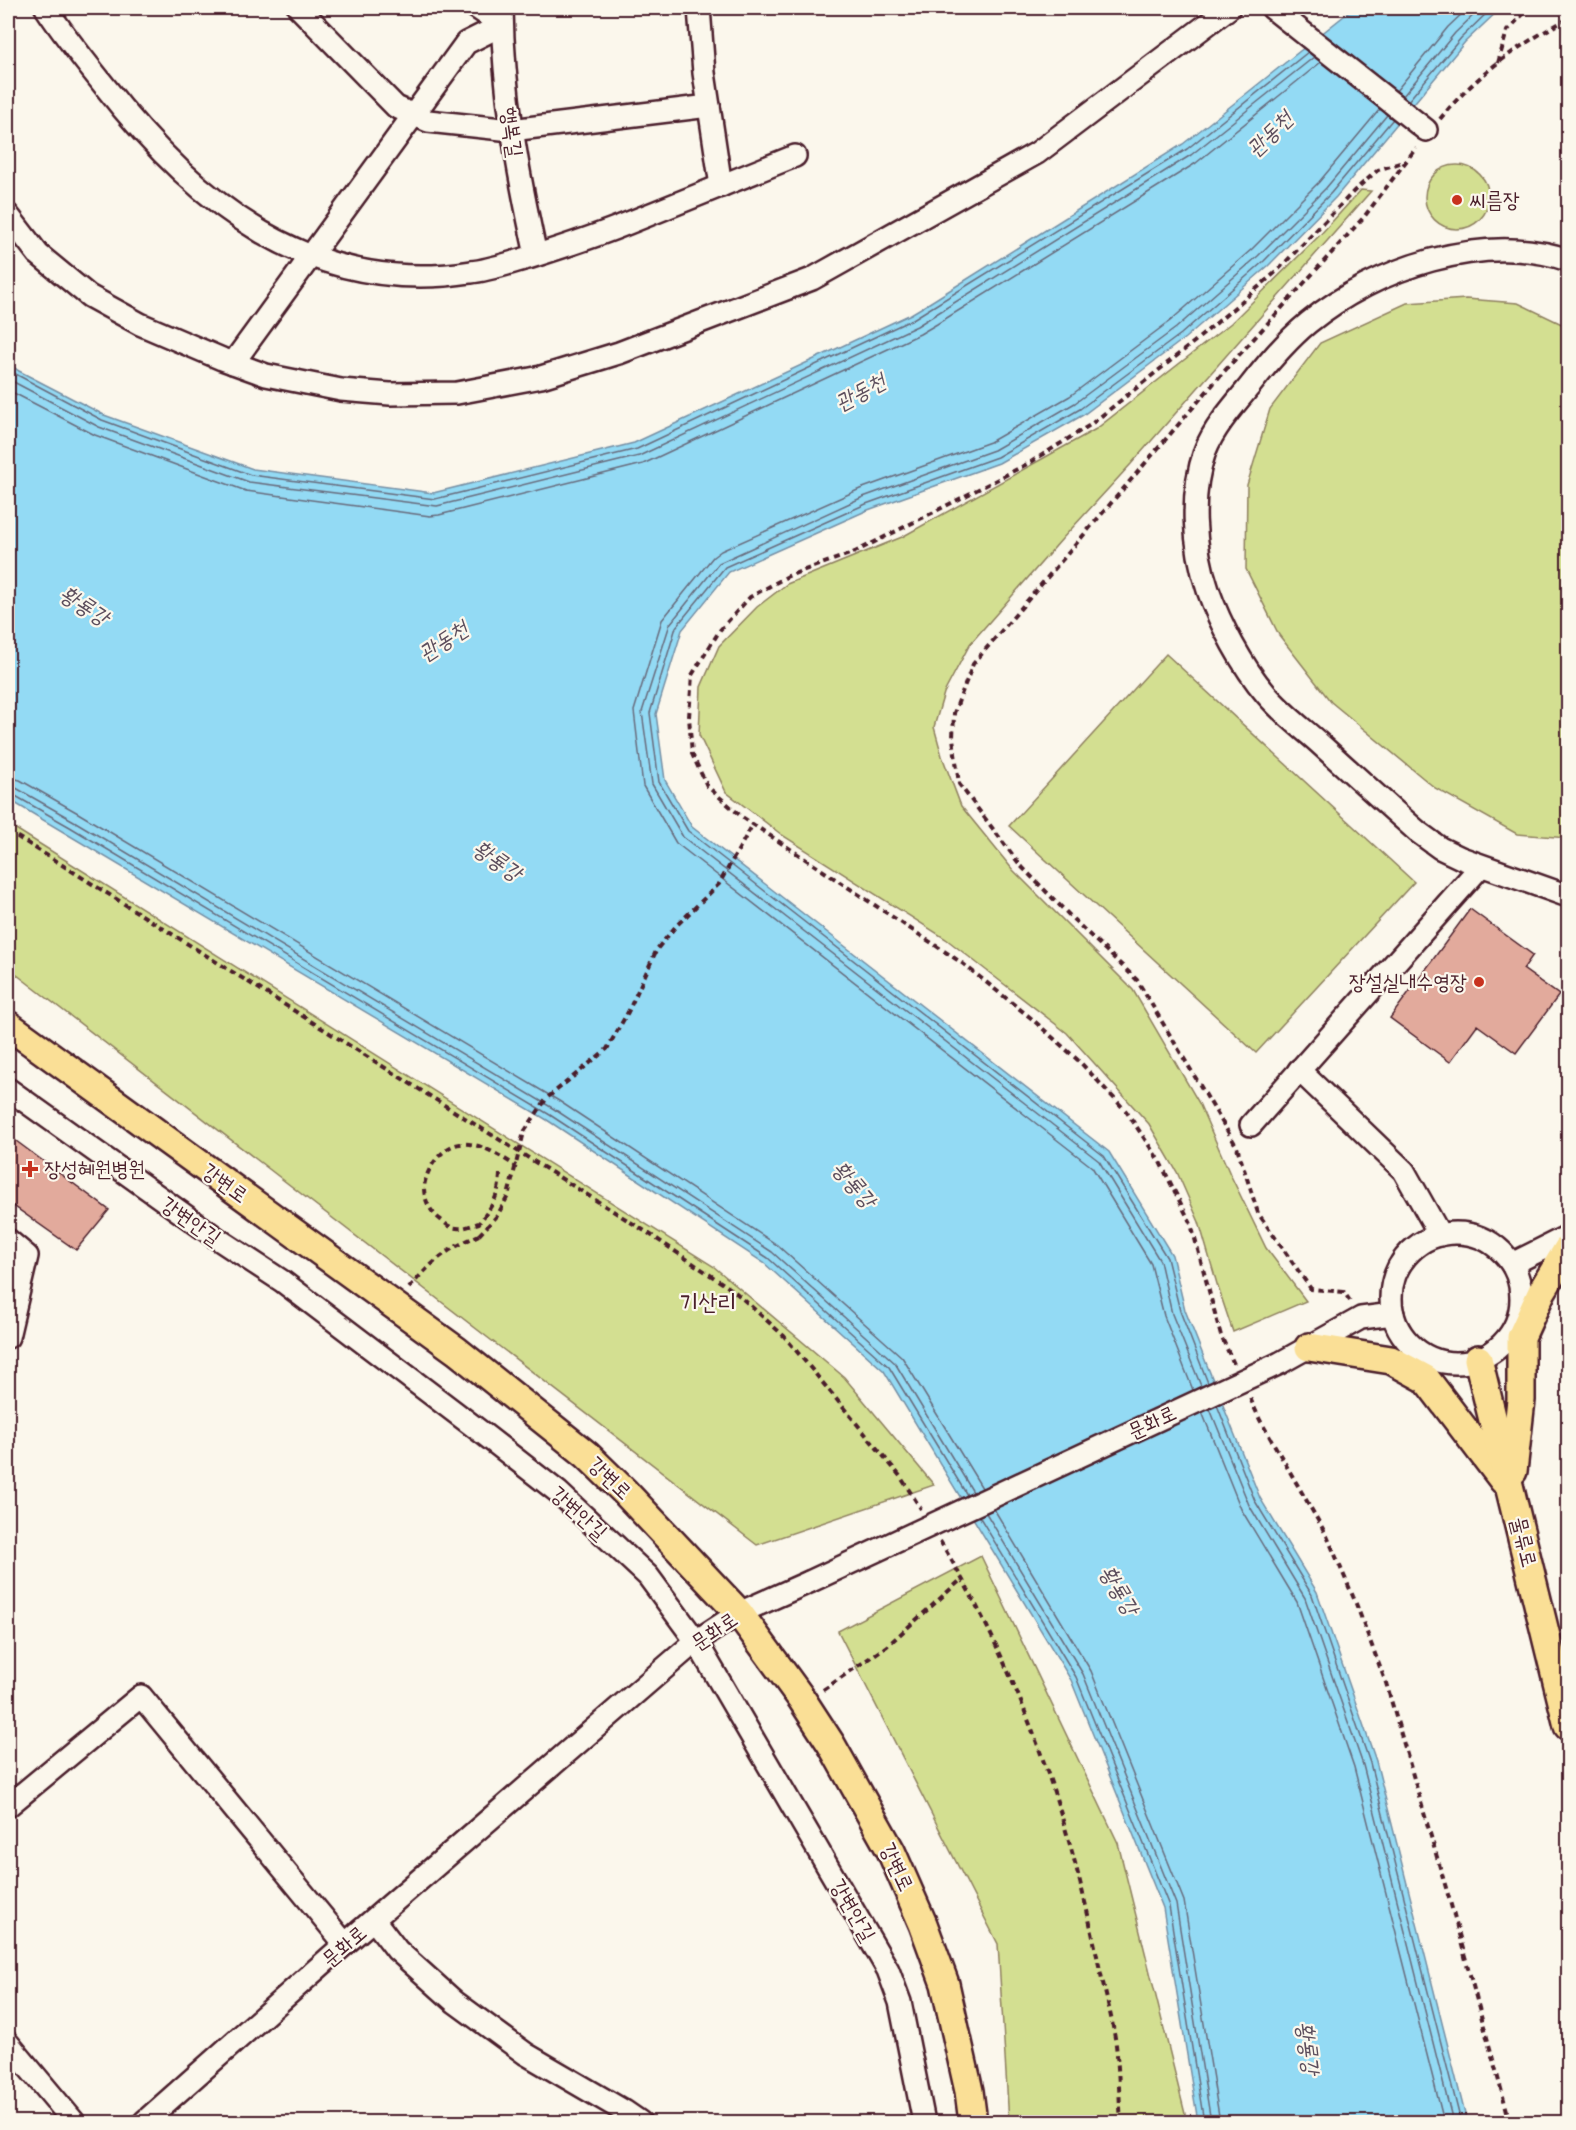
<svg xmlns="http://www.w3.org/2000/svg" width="1576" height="2130" viewBox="0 0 1576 2130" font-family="'Architects Daughter','Poor Story',sans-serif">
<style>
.green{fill:#d3df91;stroke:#8e7f5e;stroke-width:1.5}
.water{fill:#93daf4;stroke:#768fa4;stroke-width:1.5}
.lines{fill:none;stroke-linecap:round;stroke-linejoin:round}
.shore{stroke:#676a7b;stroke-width:1.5}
.building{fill:#e2aa9c;stroke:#4a1f2b;stroke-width:1.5}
.minor-casing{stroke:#4a1f2b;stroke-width:26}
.major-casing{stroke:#4a1f2b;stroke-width:32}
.path{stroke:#4a1f2b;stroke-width:4;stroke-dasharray:6 4.5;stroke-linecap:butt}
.minor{stroke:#fbf7ec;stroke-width:21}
.major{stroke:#fadf96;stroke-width:27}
.minor-bridge-casing{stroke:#4a1f2b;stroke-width:26;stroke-linecap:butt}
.path-bridge{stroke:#4a1f2b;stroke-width:4;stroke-dasharray:6 4.5;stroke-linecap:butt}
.minor-bridge{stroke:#fbf7ec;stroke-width:21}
.poi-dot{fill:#c8321e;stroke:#fbf7ec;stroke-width:2}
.labels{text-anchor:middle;stroke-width:4.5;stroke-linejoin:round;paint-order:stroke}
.street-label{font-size:21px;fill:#4a1f2b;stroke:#fbf7ec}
.poi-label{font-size:21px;fill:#4a1f2b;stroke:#fbf7ec;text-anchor:start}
.water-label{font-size:22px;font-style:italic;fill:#5c4e5d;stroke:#fbf7ec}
.quarter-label{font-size:24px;fill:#4a1f2b;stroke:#fbf7ec}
</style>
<rect width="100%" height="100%" fill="#fbf7ec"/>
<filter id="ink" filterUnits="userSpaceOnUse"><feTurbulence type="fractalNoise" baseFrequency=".0167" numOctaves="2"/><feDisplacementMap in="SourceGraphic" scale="12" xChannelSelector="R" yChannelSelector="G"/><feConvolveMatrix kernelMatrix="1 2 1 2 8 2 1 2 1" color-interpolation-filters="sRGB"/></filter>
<g filter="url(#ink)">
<g class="green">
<circle cx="1457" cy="197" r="32"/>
<polygon points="1361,190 1371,191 1131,464 1062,539 970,644 944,693 934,727 942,756 961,806 1013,870 1133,990 1199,1103 1230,1174 1266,1248 1306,1301 1233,1332 1217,1284 1199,1222 1177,1172 1149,1124 1067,1033 946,939 782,835 726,792 699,735 701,687 719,646 757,607 787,584 902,537 1096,429 1231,323 1320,235"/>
<polygon points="1466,299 1518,303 1568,327 1568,838 1517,834 1435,788 1331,702 1279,635 1246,569 1247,485 1270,409 1320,343 1407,303"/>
<polygon points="1166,654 1414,882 1256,1053 1009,826"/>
<polygon points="8,824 713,1266 844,1377 934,1485 757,1545 8,968"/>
<polygon points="981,1556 1118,1843 1187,2122 1009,2122 998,1944 838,1631"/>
</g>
<polygon class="water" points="1354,8 1501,8 1465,42 1336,197 1268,266 1185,338 1083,415 999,463 868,510 729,572 682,630 656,714 665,780 692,827 1109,1152 1172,1255 1185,1310 1260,1498 1317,1592 1376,1761 1467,2122 1198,2122 1163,1908 1071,1680 884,1371 764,1263 547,1120 8,799 8,363 19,371 104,415 253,469 433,493 634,443 911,314 926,305 1183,144"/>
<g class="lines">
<g class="shore">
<polyline points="1396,91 1448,27 1468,8"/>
<polyline points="1403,96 1455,33 1481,8"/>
<polyline points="1408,101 1461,38 1492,8"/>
<polyline points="8,370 102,420 251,475 435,499 637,449 913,319 1187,149 1308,52"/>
<polyline points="8,379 99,427 249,482 437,506 639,456 917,326 1191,155 1314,57"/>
<polyline points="8,390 95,435 246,491 430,516 439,515 643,464 920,334 937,324 1196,163 1321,62"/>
<polyline points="8,777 20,780 78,813 559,1101 777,1245 902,1357 982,1488"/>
<polyline points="8,786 16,788 74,821 554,1109 772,1252 895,1363 973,1492"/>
<polyline points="8,794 12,794 70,827 550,1115 768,1258 889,1367 967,1495"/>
<polyline points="1208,1383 1180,1311 1167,1258 1104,1156 688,831 659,782 650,713 676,627 725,567 866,504 997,457 1080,409 1181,334 1264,261 1331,193 1393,119"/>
<polyline points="1201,1386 1172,1314 1160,1261 1099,1161 683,837 652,784 642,712 670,624 719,563 863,497 994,450 1075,403 1176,328 1258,256 1326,188 1387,115"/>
<polyline points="1193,1390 1164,1316 1151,1264 1092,1167 676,843 643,786 634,711 662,620 713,557 721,551 860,489 990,442 1070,396 1170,321 1252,249 1319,182 1380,109"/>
<polyline points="1217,1405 1255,1501 1312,1595 1370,1763 1461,2122"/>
<polyline points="1210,1409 1249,1505 1305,1598 1363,1765 1453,2122"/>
<polyline points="1202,1412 1241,1509 1297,1602 1354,1767 1444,2122"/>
<polyline points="994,1509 1091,1671 1184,1901 1220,2122"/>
<polyline points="986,1513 1083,1674 1176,1904 1211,2122"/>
<polyline points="979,1516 1076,1677 1169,1906 1204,2122"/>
</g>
</g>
<g class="building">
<polygon points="1470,909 1533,955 1523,969 1559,995 1516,1053 1477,1025 1450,1062 1390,1018"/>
<polygon points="8,1135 109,1210 76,1250 8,1202"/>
</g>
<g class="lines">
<defs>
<g id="minor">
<path d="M46 8C63 34 83 59 103 84 195 203 311 297 471 272 490 270 509 263 528 258 563 247 597 236 631 222 686 200 740 178 795 156"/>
<polyline points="299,8 396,107 428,121 511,130 709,106"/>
<polyline points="477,8 502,25"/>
<path d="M502 8C503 92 518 173 536 255"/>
<polyline points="699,8 704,73 721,186"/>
<polyline points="1272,8 1426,130"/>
<polyline points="8,215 38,254 89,296 140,324 222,359 266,375 341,390 390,394 457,393 541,377 619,353 812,279 1037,153 1229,8"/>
<path d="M1568 260C1484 231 1375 268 1308 323 1285 342 1267 364 1249 387 1234 405 1213 429 1205 451 1190 494 1193 546 1208 590 1220 624 1242 666 1266 694 1281 712 1301 727 1319 743 1352 773 1385 803 1418 832L1440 848 1461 858 1568 896"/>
<polyline points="233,363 466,43 502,25"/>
<polyline points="1299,1070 1404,1171 1440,1235"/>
<polyline points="8,1089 218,1239 282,1281 485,1435 558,1492 648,1576 696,1641 888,1970 900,2002 924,2122"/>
<polyline points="1251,1125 1481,866"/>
<circle cx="1456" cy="1298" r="65"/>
<polyline points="8,1240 27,1256 8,1337"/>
<polyline points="1512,1264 1568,1236"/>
<polyline points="1280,1363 1361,1318 1393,1314"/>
<polyline points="8,1806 141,1696 345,1944"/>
<polyline points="374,1920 397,1950 455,2002 526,2054 624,2111 640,2122"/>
<polyline points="8,2043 74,2122"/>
<polyline points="144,2122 345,1944 696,1641 739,1613 809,1582"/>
</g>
<g id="major">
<polyline points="8,1025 457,1351 587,1455 625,1492 739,1613 801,1698 831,1744 891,1851 923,1924 945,1984 969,2091 973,2122"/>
<polyline points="1309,1347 1391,1360 1426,1379 1503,1480"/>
<polyline points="1478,1359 1568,1726"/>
<polyline points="1513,1471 1521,1400 1521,1337 1542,1291 1568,1248"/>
</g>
</defs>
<use href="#minor" class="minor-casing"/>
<use href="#major" class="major-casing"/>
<g class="path">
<polyline points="1498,63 1507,31 1529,8"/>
<path d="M1440 119C1474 77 1520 43 1568 19"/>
<polyline points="8,831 648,1233 734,1291 784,1336 900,1476 921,1509"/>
<path d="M500 1174C499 1197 492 1206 479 1223 472 1225 464 1229 457 1228 450 1228 446 1224 441 1220 431 1213 424 1200 424 1188 425 1170 442 1146 460 1144 480 1142 500 1156 516 1166"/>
<path d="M409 1288C434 1260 444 1251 479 1235"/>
<polyline points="1350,1301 1344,1292 1311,1289 1258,1213 1237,1147 1137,980 1073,919 1021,866 959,784 953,738 954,713 973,664 1220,376 1364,217 1416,148"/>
<polyline points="1234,1364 1221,1336 1191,1224 1160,1162 1126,1111 1080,1062 1031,1018 962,963 742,817 707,786 692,754 689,717 692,675 720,630 750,597 788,576 855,552 932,513 1031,462 1090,425 1194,342 1276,272 1355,190 1378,170 1406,161"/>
<polyline points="1250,1398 1260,1420 1327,1536 1355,1601 1386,1683 1451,1905 1510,2122"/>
<path d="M940 1541C1018 1669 1067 1810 1097 1956 1103 1986 1112 2015 1116 2045 1119 2071 1119 2097 1121 2122"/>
<polyline points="823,1690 887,1646 963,1578"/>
</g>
<use href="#minor" class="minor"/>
<use href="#major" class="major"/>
<defs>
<polyline id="minor-bridge" points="809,1582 1280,1363"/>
</defs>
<use href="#minor-bridge" class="minor-bridge-casing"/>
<polyline class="path-bridge" points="479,1235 497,1216 508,1196 524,1132 547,1098 607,1049 628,1012 657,949 676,926 719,884 753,824"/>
<use href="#minor-bridge" class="minor-bridge"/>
</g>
</g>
<g class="poi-dot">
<circle cx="1457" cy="200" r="6"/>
<circle cx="1479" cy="982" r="6"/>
<path d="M27 1160h6v6h6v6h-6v6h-6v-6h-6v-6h6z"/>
</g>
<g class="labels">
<g class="street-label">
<text transform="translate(512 132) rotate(82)" y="7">행복길</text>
<text transform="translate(225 1183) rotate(36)" y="7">강변로</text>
<text transform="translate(191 1221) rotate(35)" y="7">강변안길</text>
<text transform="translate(1152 1422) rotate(-25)" y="7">문화로</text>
<text transform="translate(610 1478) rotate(44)" y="7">강변로</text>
<text transform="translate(579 1513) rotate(42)" y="7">강변안길</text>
<text transform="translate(1524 1542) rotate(76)" y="7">물류로</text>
<text transform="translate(714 1631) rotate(-34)" y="7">문화로</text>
<text transform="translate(897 1867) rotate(65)" y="7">강변로</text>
<text transform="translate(853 1910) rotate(60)" y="7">강변안길</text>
<text transform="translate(344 1946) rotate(-41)" y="7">문화로</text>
</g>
<g class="poi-label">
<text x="1469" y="207">씨름장</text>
<text x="1467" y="989" text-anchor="end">장설실내수영장</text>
<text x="44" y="1176">장성혜원병원</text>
</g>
<g class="water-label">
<text transform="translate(1269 133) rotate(-44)" y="8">관동천</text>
<text transform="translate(860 391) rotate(-28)" y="8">관동천</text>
<text transform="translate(85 605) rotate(33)" y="8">황룡강</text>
<text transform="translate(443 640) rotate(-33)" y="8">관동천</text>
<text transform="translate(498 860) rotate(35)" y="8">황룡강</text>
<text transform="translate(855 1184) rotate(50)" y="8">황룡강</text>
<text transform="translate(1120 1590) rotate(59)" y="8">황룡강</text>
<text transform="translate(1309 2048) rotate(83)" y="8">황룡강</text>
</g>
<g class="quarter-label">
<text x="708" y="1310">기산리</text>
</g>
</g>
<rect width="1576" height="2130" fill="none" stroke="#fbf7ec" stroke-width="30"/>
<rect x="15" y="15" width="1546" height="2100" fill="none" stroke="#4a1f2b" stroke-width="2" filter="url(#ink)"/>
</svg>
